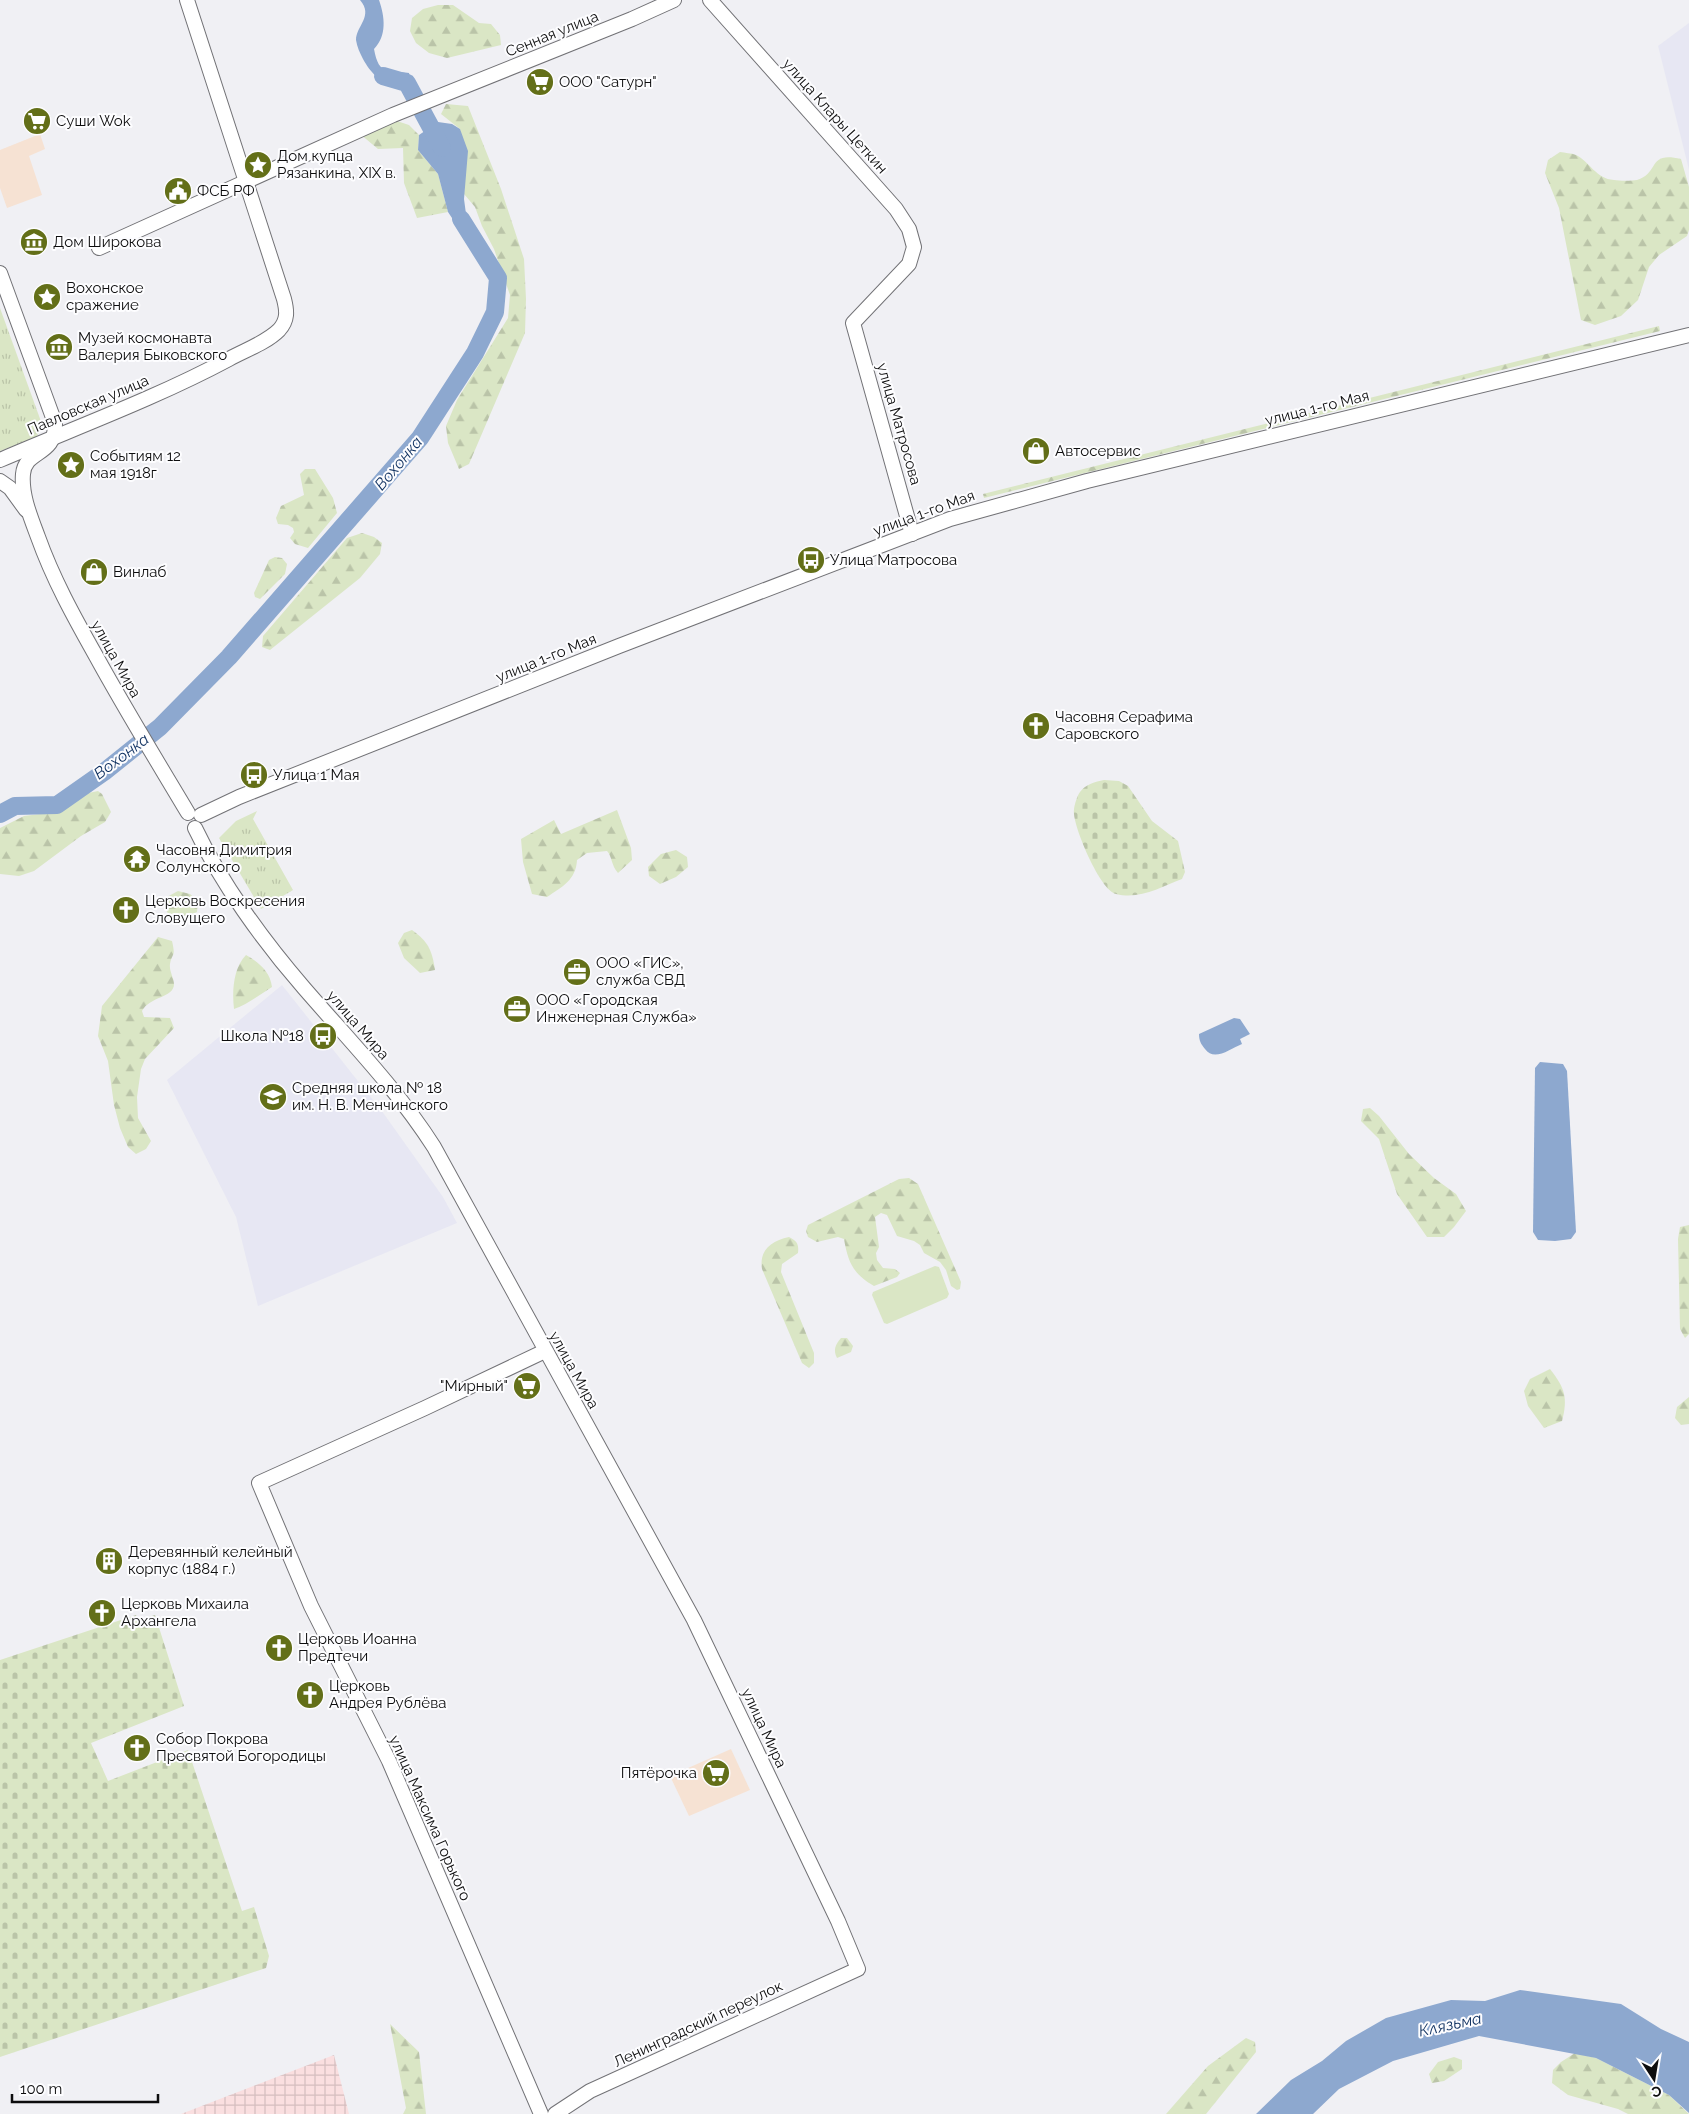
<svg xmlns="http://www.w3.org/2000/svg" width="1689" height="2114" viewBox="0 0 1689 2114" font-family="Raleway,sans-serif">
<style>
.commercial{fill:#f6e2d3}
.industrial{fill:url(#industrial-grid)}
.built{fill:#e7e7f3}
.forest{fill:url(#forest-firs)}
.cemetery{fill:url(#cemetery-stones)}
.park{fill:url(#park-tufts)}
.garden{fill:#dae6c5}
.water{fill:#8da8cf}
.lines{fill:none;stroke-linecap:round;stroke-linejoin:round}
.river{stroke:#8da8cf;stroke-width:18}
.secondary-casing{stroke:#727276;stroke-width:16}
.secondary{stroke:#fff;stroke-width:14}
.labels{text-anchor:middle;stroke-width:4;stroke-linejoin:round;paint-order:stroke}
.street-label{font-size:15px;fill:#0d0d0e;stroke:#fdfdff}
.poi-label{font-size:15px;fill:#0d0d0e;stroke:#fdfdff;text-anchor:start}
.water-label{font-size:16px;font-style:italic;fill:#0d2f5f;stroke:#fdfdff}
</style>
<defs>
<pattern id="industrial-grid" width="8" height="8" patternUnits="userSpaceOnUse" patternTransform="scale(1.25)"><rect width="8" height="8" fill="#fadfe0"/><path d="M0 4h8M4 0v8" fill="none" stroke="#d5bebf"/></pattern>
<pattern id="forest-firs" width="22" height="20" patternUnits="userSpaceOnUse" patternTransform="scale(1.25)"><rect width="22" height="20" fill="#dae6c5"/><path d="M5 1l3.5 6h-7zM16 11l3.5 6h-7z" fill="#bac4a8"/></pattern>
<pattern id="cemetery-stones" width="16" height="16" patternUnits="userSpaceOnUse" patternTransform="scale(1.25)"><rect width="16" height="16" fill="#dae6c5"/><path d="M2 7V4a2 2 0 0 1 4 0v3zM10 15v-3a2 2 0 0 1 4 0v3z" fill="#bac4a8"/></pattern>
<pattern id="park-tufts" width="24" height="20" patternUnits="userSpaceOnUse" patternTransform="scale(1.25)"><rect width="24" height="20" fill="#dae6c5"/><path d="M3 7l-1-3M5 7V3M7 7l1-3M15 17l-1-3M17 17v-4M19 17l1-3" fill="none" stroke="#bac4a8"/></pattern>
</defs>
<rect width="100%" height="100%" fill="#f0f0f4"/>
<g class="commercial">
<polygon points="40,134 45,149 29,156 42,195 7,208 0,188 0,150"/>
<polygon points="731,1749 750,1790 689,1816 670,1776"/>
</g>
<polygon class="industrial" points="334,2055 349,2114 181,2114"/>
<g class="built">
<polygon points="1689,23 1689,170 1658,46"/>
<polygon points="282,985 384,1114 443,1197 457,1223 258,1306 236,1217 167,1080"/>
</g>
<g class="forest">
<polygon points="438,5 453,5 479,23 491,24 500,35 501,45 447,58 429,53 416,43 410,31 412,18 423,9"/>
<polygon points="446,104 468,106 501,189 524,259 526,299 525,333 469,464 459,469 448,443 446,426 457,400 508,318 510,295 494,249 482,226 475,207 464,194 465,178 460,129 441,114"/>
<polygon points="391,119 409,125 419,135 418,150 438,174 448,212 417,218 404,183 403,148 378,149 360,134"/>
<path d="M1560 152C1565 153 1571 153 1576 155 1589 161 1596 179 1614 180 1620 181 1631 181 1637 180 1660 173 1647 151 1681 159L1689 187V230L1687 236 1659 255 1649 267 1638 300 1621 316 1595 325 1581 320 1559 208 1545 173 1548 160Z"/>
<polygon points="1659,326 1660,331 984,498 983,494"/>
<polygon points="305,469 315,469 333,498 337,513 308,548 295,544 290,538 294,532 293,528 288,525 278,524 276,518 281,506 304,495 300,474"/>
<polygon points="362,533 374,537 382,543 380,554 360,578 270,650 262,647 263,636 347,538"/>
<polygon points="275,557 282,558 287,564 285,574 260,599 255,597 254,593 269,560"/>
<polygon points="98,791 102,794 111,812 105,822 81,836 34,871 19,876 0,874 0,828 24,816 56,812 79,795"/>
<path d="M617 810 631 848 632 860 618 873C611 865 612 856 607 851L587 853 577 860C576 880 562 887 547 897L532 894 523 862 521 839 554 820 561 834Z"/>
<polygon points="676,850 687,857 688,867 676,877 660,884 649,876 648,867 661,854"/>
<polygon points="178,891 190,894 198,901 197,912 186,917 170,917 165,908 165,898"/>
<path d="M412 930C429 942 432 951 435 970L420 973 404 958 398 943 404 933Z"/>
<path d="M158 937 172 941C176 958 172 952 170 964 169 971 174 978 174 984 174 998 150 996 142 1011L144 1017 170 1018 174 1028 145 1059 141 1069 137 1097 138 1118 151 1141 146 1149 136 1154 128 1147 120 1128 114 1105 108 1061 98 1036 102 1006Z"/>
<path d="M246 955C258 962 270 971 272 987 259 995 248 1004 234 1009 232 992 233 968 246 955Z"/>
<polygon points="1370,1108 1379,1116 1409,1154 1434,1178 1456,1194 1466,1211 1454,1227 1444,1237 1427,1237 1397,1194 1379,1139 1361,1121 1363,1109"/>
<path d="M909 1178 918 1184 961 1282 960 1289 957 1290 951 1286 946 1270 940 1262 924 1253 920 1245 914 1241 897 1236 887 1215 881 1213 875 1217 879 1247 876 1253 877 1260 883 1268 895 1269 900 1273 897 1277 874 1286C853 1274 848 1262 844 1239L838 1237 817 1242 808 1237 806 1231 808 1225 899 1179Z"/>
<polygon points="1689,1225 1689,1334 1685,1338 1680,1329 1678,1239 1680,1227"/>
<path d="M789 1237C797 1241 799 1244 798 1253L782 1264 781 1272 814 1353V1363L809 1368 802 1363 762 1269C759 1250 771 1241 789 1237Z"/>
<path d="M841 1338H847L853 1346 851 1352 837 1358C833 1350 835 1345 841 1338Z"/>
<path d="M1550 1369C1565 1388 1568 1398 1562 1421L1544 1428 1528 1406 1524 1391 1530 1379Z"/>
<polygon points="1689,1397 1689,1424 1681,1425 1675,1418 1677,1407"/>
<polygon points="390,2024 419,2052 426,2114 403,2114 406,2108"/>
<polygon points="1246,2038 1255,2042 1256,2052 1206,2114 1166,2114 1208,2066"/>
<polygon points="1575,2053 1596,2058 1669,2095 1689,2114 1628,2114 1618,2109 1568,2095 1552,2083 1553,2070 1561,2062"/>
<polygon points="1454,2057 1462,2060 1462,2069 1444,2081 1432,2083 1429,2074 1438,2062"/>
</g>
<g class="cemetery">
<path d="M1104 780 1119 781 1128 786 1152 821 1178 841 1185 872 1182 879C1161 887 1140 900 1116 894 1100 890 1075 830 1074 814 1073 808 1077 796 1080 792 1086 784 1095 782 1104 780Z"/>
<polygon points="136,1615 138,1620 155,1615 184,1706 91,1743 108,1781 188,1750 242,1911 254,1907 269,1956 266,1968 0,2057 0,1660"/>
</g>
<g class="park">
<polygon points="0,308 43,427 36,437 0,451"/>
<polygon points="257,811 253,819 293,890 261,909 219,838 236,821"/>
</g>
<polygon class="garden" points="935,1266 939,1267 949,1294 947,1298 887,1324 884,1323 872,1295 873,1292"/>
<g class="water">
<path d="M360 0H379C385 17 387 36 374 49 379 77 389 70 409 73L410 78C389 93 373 77 363 59 360 53 357 47 356 40 356 26 374 16 360 0Z"/>
<polygon points="438,122 452,124 460,129 468,151 464,199 466,214 473,231 473,239 466,239 448,212 438,174 418,150 419,135"/>
<path d="M1234 1018 1240 1019 1250 1034 1240 1039 1242 1044C1230 1049 1214 1062 1205 1049 1201 1044 1199 1041 1199 1034Z"/>
<polygon points="1540,1062 1563,1064 1567,1071 1576,1232 1571,1239 1555,1241 1538,1240 1533,1232 1535,1068"/>
<polygon points="1520,1990 1621,2004 1661,2029 1689,2042 1689,2113 1669,2095 1596,2058 1479,2036 1393,2061 1339,2089 1313,2114 1256,2114 1291,2080 1322,2061 1346,2041 1386,2018 1451,2000 1485,2001"/>
</g>
<g class="lines">
<g class="river">
<polyline points="383,76 407,83 442,148"/>
<polyline points="0,814 15,806 57,805 104,772 160,727 229,657 420,438 475,353 495,312 498,278 461,219"/>
</g>
<defs>
<g id="secondary">
<polyline points="710,0 896,209 909,229 914,247 909,264 853,323 912,534"/>
<polyline points="99,248 393,115 632,19 674,0"/>
<path d="M0 273 55 423C56 457 25 449 23 474 21 495 31 518 38 537 53 579 74 617 96 656 125 709 157 761 188 813"/>
<path d="M0 460C77 427 156 398 229 359 245 350 266 343 279 330 288 320 287 311 284 299L187 0"/>
<polyline points="0,481 10,488 26,510"/>
<polyline points="201,815 239,797 619,646 950,519 1087,481 1689,335"/>
<path d="M195 828C221 883 264 942 304 988 349 1040 397 1089 434 1147L694 1620 838 1921 858 1969 590 2091 555 2114"/>
<polyline points="541,2114 389,1761 311,1606 259,1483 425,1408 545,1351"/>
</g>
</defs>
<use href="#secondary" class="secondary-casing"/>
<use href="#secondary" class="secondary"/>
</g>
<defs>
<symbol id="supermarket-disc" viewBox="-11 -11 22 22"><circle r="9.5" fill="#636f18" stroke="#fdfdff"/><path d="M-6-5.5h2.5l.6 2H6L4.5 2H-2.5L-4.4-4H-6ZM-1.5 3.2a1.3 1.3 0 1 0 .1 0ZM3 3.2a1.3 1.3 0 1 0 .1 0Z" fill="#fff"/></symbol>
<symbol id="sight-disc" viewBox="-11 -11 22 22"><circle r="9.5" fill="#636f18" stroke="#fdfdff"/><path d="M0-6L1.8-2.2L6-1.7L2.9 1.2L3.7 5.4L0 3.3L-3.7 5.4L-2.9 1.2L-6-1.7L-1.8-2.2Z" fill="#fff"/></symbol>
<symbol id="civic-disc" viewBox="-11 -11 22 22"><circle r="9.5" fill="#636f18" stroke="#fdfdff"/><path d="M-.6-6.5H3V-4.5H.6V-3L4-1V1h2V6H-6V1h2V-1L-.6-3ZM-1.2 2.5V6h2.4V2.5Z" fill="#fff"/></symbol>
<symbol id="museum-disc" viewBox="-11 -11 22 22"><circle r="9.5" fill="#636f18" stroke="#fdfdff"/><path d="M0-6L6-3V-2H-6V-3ZM-5-1h2V3h-2ZM-1-1h2V3h-2ZM3-1h2V3H3ZM-6 4H6V6H-6Z" fill="#fff"/></symbol>
<symbol id="shop-disc" viewBox="-11 -11 22 22"><circle r="9.5" fill="#636f18" stroke="#fdfdff"/><path d="M-5-2.5h2.3a2.7 3.5 0 0 1 5.4 0H5L5.5 6h-11ZM-1.5-2.5h3a1.5 2.3 0 0 0-3 0Z" fill="#fff"/></symbol>
<symbol id="bus-disc" viewBox="-11 -11 22 22"><circle r="9.5" fill="#636f18" stroke="#fdfdff"/><path d="M-5-6H5V4H4V6H2V4H-2V6H-4V4H-5ZM-3.5-4V0h7V-4ZM-3.5 1.2v1.5H-2V1.2ZM2 1.2v1.5H3.5V1.2Z" fill="#fff"/></symbol>
<symbol id="church-disc" viewBox="-11 -11 22 22"><circle r="9.5" fill="#636f18" stroke="#fdfdff"/><path d="M-1.2-6h2.4v3.5h3.3v2.4h-3.3V6h-2.4V-.1h-3.3v-2.4h3.3Z" fill="#fff"/></symbol>
<symbol id="temple-disc" viewBox="-11 -11 22 22"><circle r="9.5" fill="#636f18" stroke="#fdfdff"/><path d="M0-6L5-2H3V0L6.5 2.5H4V6H1.5V3h-3V6H-4V2.5H-6.5L-3 0V-2H-5Z" fill="#fff"/></symbol>
<symbol id="office-disc" viewBox="-11 -11 22 22"><circle r="9.5" fill="#636f18" stroke="#fdfdff"/><path d="M-6-3h4V-5.5h4V-3h4V5H-6ZM-1-4.5V-3h2v-1.5ZM-6 0V1H6V0Z" fill="#fff"/></symbol>
<symbol id="school-disc" viewBox="-11 -11 22 22"><circle r="9.5" fill="#636f18" stroke="#fdfdff"/><path d="M0-5L7-2L0 1L-7-2ZM-4 1L0 2.5L4 1V4Q0 6-4 4Z" fill="#fff"/></symbol>
<symbol id="building-disc" viewBox="-11 -11 22 22"><circle r="9.5" fill="#636f18" stroke="#fdfdff"/><path d="M-4-6H4V6H1V3H-1V6H-4ZM-2.5-4.3h1.7v1.8h-1.7ZM.8-4.3h1.7v1.8H.8ZM-2.5-1h1.7V.8h-1.7ZM.8-1h1.7V.8H.8Z" fill="#fff"/></symbol>
</defs>
<g fill-rule="evenodd">
<use href="#supermarket-disc" x="524" y="66" width="32" height="32"/>
<use href="#supermarket-disc" x="21" y="105" width="32" height="32"/>
<use href="#sight-disc" x="242" y="149" width="32" height="32"/>
<use href="#civic-disc" x="162" y="175" width="32" height="32"/>
<use href="#museum-disc" x="18" y="226" width="32" height="32"/>
<use href="#sight-disc" x="31" y="281" width="32" height="32"/>
<use href="#museum-disc" x="43" y="331" width="32" height="32"/>
<use href="#shop-disc" x="1020" y="435" width="32" height="32"/>
<use href="#sight-disc" x="55" y="449" width="32" height="32"/>
<use href="#bus-disc" x="795" y="544" width="32" height="32"/>
<use href="#shop-disc" x="78" y="556" width="32" height="32"/>
<use href="#church-disc" x="1020" y="710" width="32" height="32"/>
<use href="#bus-disc" x="238" y="759" width="32" height="32"/>
<use href="#temple-disc" x="121" y="843" width="32" height="32"/>
<use href="#church-disc" x="110" y="894" width="32" height="32"/>
<use href="#office-disc" x="561" y="956" width="32" height="32"/>
<use href="#office-disc" x="501" y="993" width="32" height="32"/>
<use href="#bus-disc" x="307" y="1020" width="32" height="32"/>
<use href="#school-disc" x="257" y="1081" width="32" height="32"/>
<use href="#supermarket-disc" x="511" y="1370" width="32" height="32"/>
<use href="#building-disc" x="93" y="1545" width="32" height="32"/>
<use href="#church-disc" x="86" y="1597" width="32" height="32"/>
<use href="#church-disc" x="263" y="1632" width="32" height="32"/>
<use href="#church-disc" x="294" y="1679" width="32" height="32"/>
<use href="#church-disc" x="121" y="1732" width="32" height="32"/>
<use href="#supermarket-disc" x="700" y="1757" width="32" height="32"/>
</g>
<g class="labels">
<g class="street-label">
<text transform="translate(552 34) rotate(-22)" y="5">Сенная улица</text>
<text transform="translate(835 116) rotate(48)" y="5">улица Клары Цеткин</text>
<text transform="translate(88 405) rotate(-23)" y="5">Павловская улица</text>
<text transform="translate(1317 408) rotate(-14)" y="5">улица 1-го Мая</text>
<text transform="translate(899 424) rotate(74)" y="5">улица Матросова</text>
<text transform="translate(924 513) rotate(-20)" y="5">улица 1-го Мая</text>
<text transform="translate(546 658) rotate(-22)" y="5">улица 1-го Мая</text>
<text transform="translate(116 659) rotate(61)" y="5">улица Мира</text>
<text transform="translate(358 1025) rotate(49)" y="5">улица Мира</text>
<text transform="translate(574 1370) rotate(61)" y="5">улица Мира</text>
<text transform="translate(764 1728) rotate(65)" y="5">улица Мира</text>
<text transform="translate(430 1818) rotate(66)" y="5">улица Максима Горького</text>
<text transform="translate(698 2024) rotate(-25)" y="5">Ленинградский переулок</text>
</g>
<g class="poi-label">
<text x="559" y="87">ООО "Сатурн"</text>
<text x="56" y="126">Суши Wok</text>
<text x="277" y="161">Дом купца<tspan x="277" dy="17">Рязанкина, XIX в.</tspan></text>
<text x="197" y="196">ФСБ РФ</text>
<text x="53" y="247">Дом Широкова</text>
<text x="66" y="293">Вохонское<tspan x="66" dy="17">сражение</tspan></text>
<text x="78" y="343">Музей космонавта<tspan x="78" dy="17">Валерия Быковского</tspan></text>
<text x="1055" y="456">Автосервис</text>
<text x="90" y="461">Событиям 12<tspan x="90" dy="17">мая 1918г</tspan></text>
<text x="830" y="565">Улица Матросова</text>
<text x="113" y="577">Винлаб</text>
<text x="1055" y="722">Часовня Серафима<tspan x="1055" dy="17">Саровского</tspan></text>
<text x="273" y="780">Улица 1 Мая</text>
<text x="156" y="855">Часовня Димитрия<tspan x="156" dy="17">Солунского</tspan></text>
<text x="145" y="906">Церковь Воскресения<tspan x="145" dy="17">Словущего</tspan></text>
<text x="596" y="968">ООО «ГИС»,<tspan x="596" dy="17">служба СВД</tspan></text>
<text x="536" y="1005">ООО «Городская<tspan x="536" dy="17">Инженерная Служба»</tspan></text>
<text x="304" y="1041" text-anchor="end">Школа №18</text>
<text x="292" y="1093">Средняя школа № 18<tspan x="292" dy="17">им. Н. В. Менчинского</tspan></text>
<text x="508" y="1391" text-anchor="end">"Мирный"</text>
<text x="128" y="1557">Деревянный келейный<tspan x="128" dy="17">корпус (1884 г.)</tspan></text>
<text x="121" y="1609">Церковь Михаила<tspan x="121" dy="17">Архангела</tspan></text>
<text x="298" y="1644">Церковь Иоанна<tspan x="298" dy="17">Предтечи</tspan></text>
<text x="329" y="1691">Церковь<tspan x="329" dy="17">Андрея Рублёва</tspan></text>
<text x="156" y="1744">Собор Покрова<tspan x="156" dy="17">Пресвятой Богородицы</tspan></text>
<text x="697" y="1778" text-anchor="end">Пятёрочка</text>
</g>
<g class="water-label">
<text transform="translate(398 463) rotate(-50)" y="6">Вохонка</text>
<text transform="translate(121 756) rotate(-37)" y="6">Вохонка</text>
<text transform="translate(1450 2024) rotate(-12)" y="6">Клязьма</text>
</g>
</g>
<g transform="translate(1654 2079) rotate(168)" stroke="#fdfdff" stroke-width="4" paint-order="stroke">
<path d="M0-4L9 19L0 12L-9 19Z" fill="#0d0d0e"/>
<text y="-8" font-size="14" font-weight="bold" text-anchor="middle" fill="#0d0d0e">С</text>
</g>
<path d="M12 2094v8h146v-8" fill="none" stroke="#0d0d0e" stroke-width="2.5"/>
<text x="20" y="2094" font-size="15" fill="#0d0d0e" stroke="#fdfdff" stroke-width="4" paint-order="stroke">100 m</text>
</svg>
